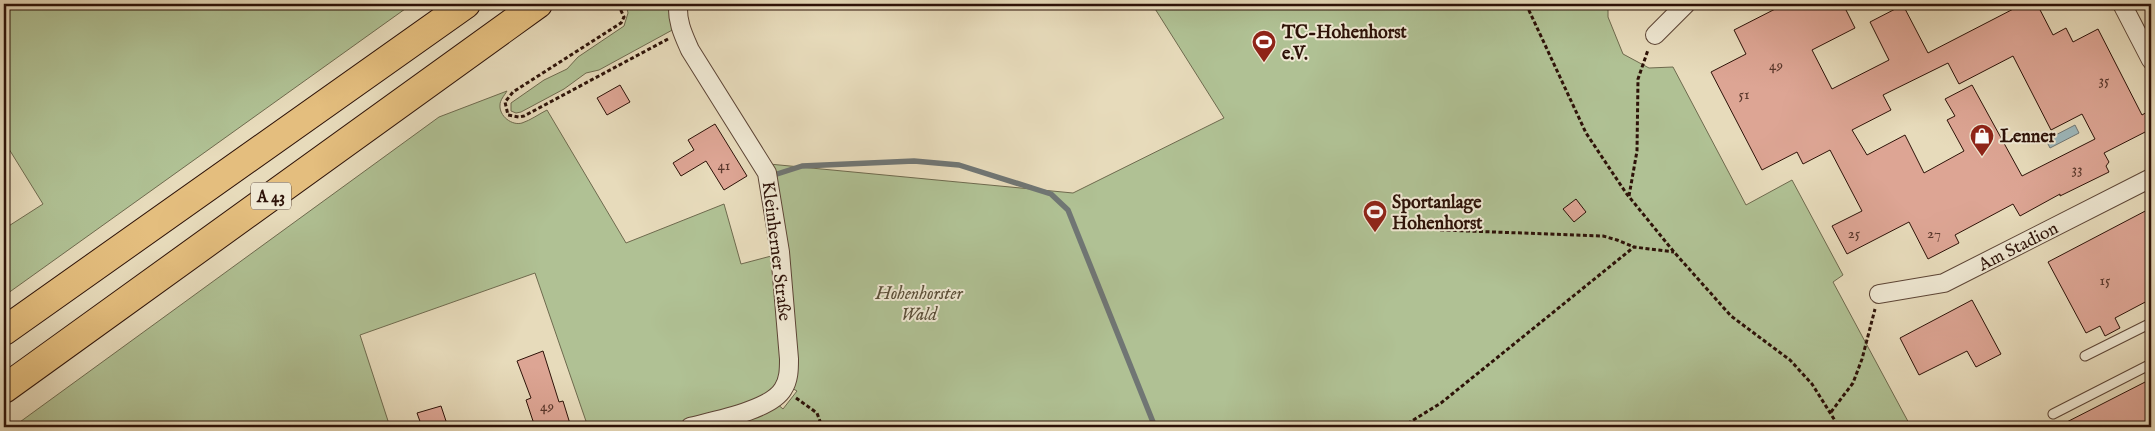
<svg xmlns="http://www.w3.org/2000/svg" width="2155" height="431" viewBox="0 0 2155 431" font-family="'IM FELL English',serif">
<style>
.green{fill:#b0c194;stroke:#6e6a4e}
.water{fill:#9db8bc;stroke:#707674}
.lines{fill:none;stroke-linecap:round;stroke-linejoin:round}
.stream{stroke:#707674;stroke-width:5.5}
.building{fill:#dda594;stroke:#2d1208;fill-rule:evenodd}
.service-casing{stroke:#5c4435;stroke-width:11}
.minor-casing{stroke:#5c4435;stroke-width:20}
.motorway-casing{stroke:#2d1208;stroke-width:30}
.path{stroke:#2d1208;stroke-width:3;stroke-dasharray:4 2.5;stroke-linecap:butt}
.service{stroke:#efe8d3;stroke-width:9}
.minor{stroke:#efe8d3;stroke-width:18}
.motorway{stroke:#e4be7e;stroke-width:28}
.labels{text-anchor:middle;stroke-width:4;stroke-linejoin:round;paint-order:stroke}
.number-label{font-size:15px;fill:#59372b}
.shield{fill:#efe8d3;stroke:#675245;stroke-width:1}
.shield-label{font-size:16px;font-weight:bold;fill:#2d1208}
.poi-label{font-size:18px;font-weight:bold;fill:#2d1208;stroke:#efe8d3;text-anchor:start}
.street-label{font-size:18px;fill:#2d1208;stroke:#efe8d3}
.park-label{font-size:18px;font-style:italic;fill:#5b4f39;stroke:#efe8d3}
</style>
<rect width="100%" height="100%" fill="#e7dbbb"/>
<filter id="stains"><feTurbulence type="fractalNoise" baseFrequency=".004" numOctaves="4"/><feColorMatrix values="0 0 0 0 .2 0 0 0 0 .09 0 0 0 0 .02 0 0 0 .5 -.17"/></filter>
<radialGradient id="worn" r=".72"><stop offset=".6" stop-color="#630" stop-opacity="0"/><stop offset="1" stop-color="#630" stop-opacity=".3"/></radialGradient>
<g class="green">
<polygon points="4,4 412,4 4,296 4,229 43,204 4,141"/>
<polygon points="626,4 674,4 676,28 599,70 586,73 564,89 521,112 516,113 511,111 511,103 544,80 567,69 578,57 624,26 628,13"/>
<polygon points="1152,4 1608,4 1608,17 1623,54 1649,68 1673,67 1746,205 1792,180 1843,275 1833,282 1911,427 707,427 775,402 783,409 797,391 790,387 769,164 1073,193 1224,118"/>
<path d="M507 91C504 96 500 100 500 105 499 116 512 126 522 123 531 120 539 114 547 110L626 243 724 204 741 264 775 255 785 362 775 385 764 395 751 402 667 427H588L535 273 360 335 390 427H13L439 117Z"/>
</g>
<polygon class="water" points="2075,125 2079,133 2050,148 2046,140"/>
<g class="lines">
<polyline class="stream" points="777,174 802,166 914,161 959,165 1051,194 1068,210 1155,427"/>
</g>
<g class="building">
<path d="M1785 4H1843L1855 28 1812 50 1832 89 1889 60 1870 22 1903 5 1928 53 2023 4H2037L2053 35 2066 28 2073 42 2098 29 2142 115 2147 112 2151 120V129L2104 153 2109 162 2106 166 2109 172 2060 196V194L2020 216 2013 204 1955 235 1959 243 1928 259 1909 222 1847 254 1832 226 1862 211 1830 150 1803 164 1797 152 1762 170 1711 72 1746 54 1734 30ZM2013 56 2051 130 2082 114 2095 139 2022 176 1972 85 1945 99 1955 116 1947 120 1964 151 1924 173 1905 135 1867 155 1852 130 1891 110 1883 95 1948 63 1959 84Z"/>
<polygon points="620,85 630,102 607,115 597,98"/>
<polygon points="715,124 747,176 724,190 706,161 681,176 673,163 694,150 688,140"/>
<polygon points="1576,199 1586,212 1574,222 1563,209"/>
<polygon points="2151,208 2151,299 2115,318 2120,328 2105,336 2100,326 2086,333 2048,262"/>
<polygon points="1972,300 2001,354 1976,367 1967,351 1919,375 1900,338"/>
<polygon points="543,351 559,402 563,401 571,427 535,427 526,400 531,398 517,361"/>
<polygon points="2151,379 2151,427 2057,427"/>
<polygon points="441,406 448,427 422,427 417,413"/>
</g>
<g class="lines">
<defs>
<g id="service">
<polyline points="2085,356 2151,323"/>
<polyline points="2053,414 2151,364"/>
</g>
<g id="minor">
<path d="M678 4C677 22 683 34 690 50L767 173 780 252 789 359C789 369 789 380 783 389 771 410 713 421 690 427"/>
<polyline points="2122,4 2151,60"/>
<polyline points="1655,35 1686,4"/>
<polyline points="1879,294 1944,283 2151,178"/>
</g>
<g id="motorway">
<polyline points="4,331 466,4"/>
<polyline points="4,389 538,4"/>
</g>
</defs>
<use href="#service" class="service-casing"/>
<use href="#minor" class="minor-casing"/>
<use href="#motorway" class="motorway-casing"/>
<g class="path">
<polyline points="618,4 624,17 621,23 513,92 505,102 508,115 519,117 524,116 668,39"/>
<polyline points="1526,4 1586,133 1626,193 1674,252 1731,316 1790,360 1812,384 1839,427"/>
<polyline points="1629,196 1637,151 1638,79 1648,50"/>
<polyline points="1440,230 1603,236 1617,240 1634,247"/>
<polyline points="796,398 817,413 822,427"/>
<polyline points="1831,412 1853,383 1862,359 1875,309"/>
<polyline points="1402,427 1441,403 1634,247 1674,252"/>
</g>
<use href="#service" class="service"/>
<use href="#minor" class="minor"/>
<use href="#motorway" class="motorway"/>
</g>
<defs>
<symbol id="stadium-pin" viewBox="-11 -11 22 30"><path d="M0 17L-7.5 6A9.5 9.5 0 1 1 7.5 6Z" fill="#8f2418" stroke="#efe8d3"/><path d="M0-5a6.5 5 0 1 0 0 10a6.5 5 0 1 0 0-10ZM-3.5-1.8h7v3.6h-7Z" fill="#fff"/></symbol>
<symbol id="shop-pin" viewBox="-11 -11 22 30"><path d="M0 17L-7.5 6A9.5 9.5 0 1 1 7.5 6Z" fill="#8f2418" stroke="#efe8d3"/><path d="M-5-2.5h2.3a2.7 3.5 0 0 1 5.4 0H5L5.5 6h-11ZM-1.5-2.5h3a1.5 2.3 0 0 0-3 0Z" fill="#fff"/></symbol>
</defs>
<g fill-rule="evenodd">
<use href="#stadium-pin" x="1250" y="28" width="28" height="38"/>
<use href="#shop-pin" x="1968" y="122" width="28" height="38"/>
<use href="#stadium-pin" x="1361" y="198" width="28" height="38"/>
</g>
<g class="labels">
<g class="number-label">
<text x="1776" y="70">49</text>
<text x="2104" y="85">35</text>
<text x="1744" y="99">51</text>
<text x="724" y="170">41</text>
<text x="2077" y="174">33</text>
<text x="1854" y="238">25</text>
<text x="1934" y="238">27</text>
<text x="2105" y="285">15</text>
<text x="547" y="411">49</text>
</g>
<rect class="shield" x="251" y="182.5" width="40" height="27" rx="4"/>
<g class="shield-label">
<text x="271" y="202">A 43</text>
</g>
<g class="poi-label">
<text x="1282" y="38">TC-Hohenhorst<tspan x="1282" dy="21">e.V.</tspan></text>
<text x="2000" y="142">Lenner</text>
<text x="1392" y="208">Sportanlage<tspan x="1392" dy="21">Hohenhorst</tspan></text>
</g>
<g class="street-label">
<text transform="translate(2018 246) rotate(-27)" y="6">Am Stadion</text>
<text transform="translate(777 251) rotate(83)" y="6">Kleinherner Straße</text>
</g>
<g class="park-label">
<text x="919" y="299">Hohenhorster<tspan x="919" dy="21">Wald</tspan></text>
</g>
</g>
<rect width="2155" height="431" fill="none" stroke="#e7dbbb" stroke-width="20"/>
<rect x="5" y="5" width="2145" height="421" fill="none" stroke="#2d1208" stroke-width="2.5"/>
<rect x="10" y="10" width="2135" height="411" fill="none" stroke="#2d1208"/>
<rect width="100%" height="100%" filter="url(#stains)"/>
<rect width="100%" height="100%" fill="url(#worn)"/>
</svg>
